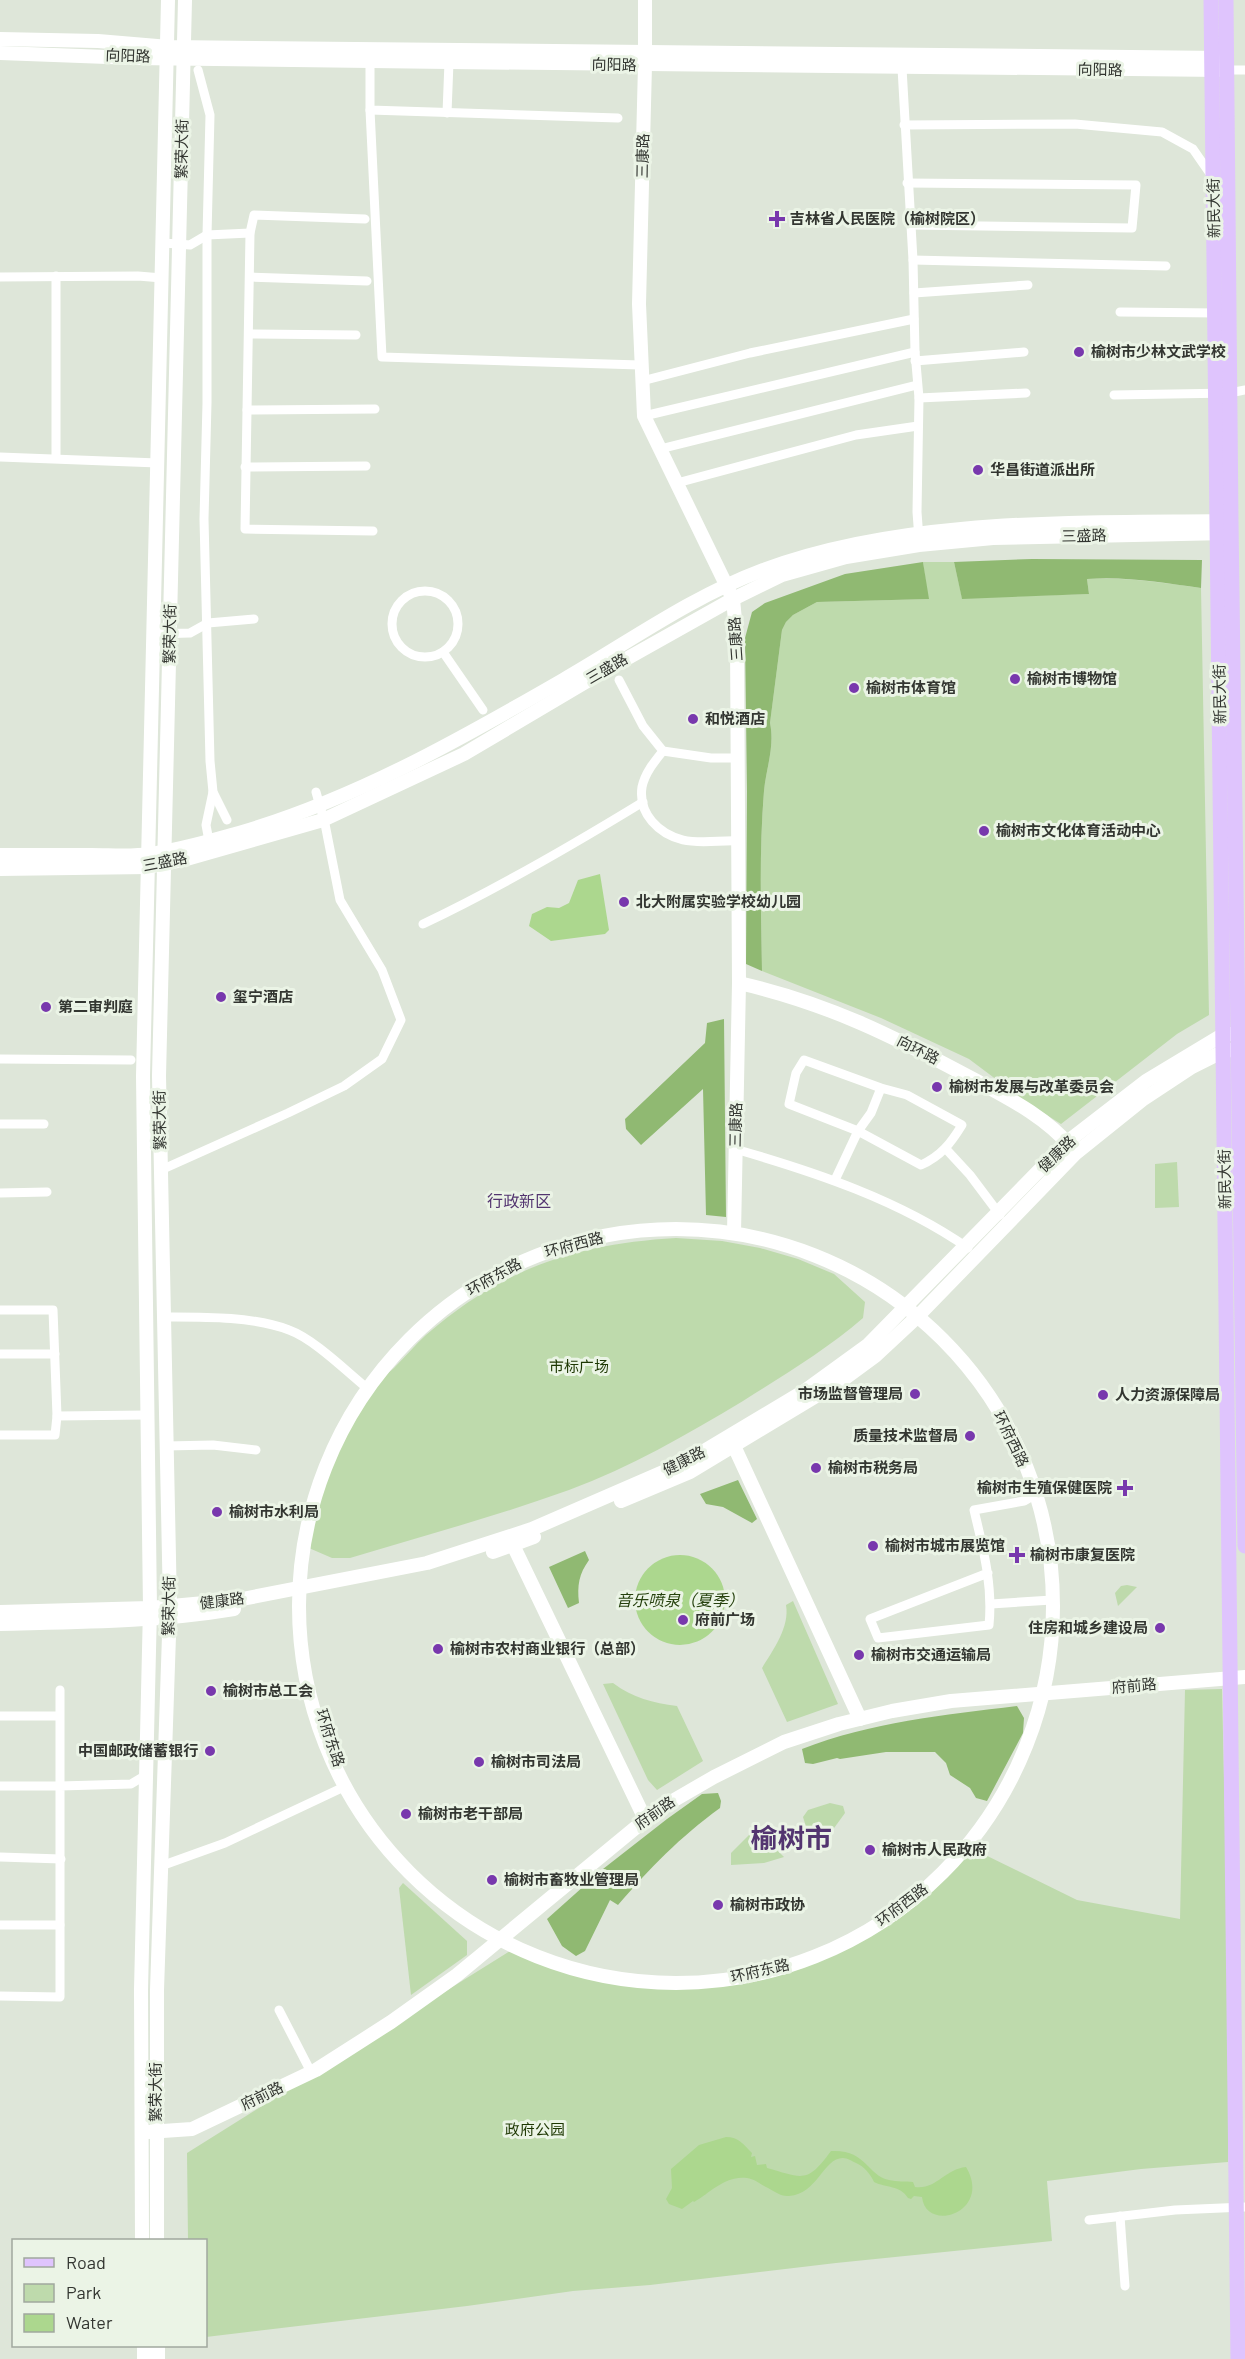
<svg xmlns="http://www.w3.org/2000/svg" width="1245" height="2359" viewBox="0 0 1245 2359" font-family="Barlow,'Noto Sans SC',sans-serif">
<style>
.green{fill:#bedaac}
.forest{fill:#90b972}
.water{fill:#acd78e}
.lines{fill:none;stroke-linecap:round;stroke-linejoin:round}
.street{stroke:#fff;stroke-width:9}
.secondary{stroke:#fff;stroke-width:14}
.primary{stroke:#dfc4fd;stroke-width:15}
.poi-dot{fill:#7838ad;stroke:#ebf4e6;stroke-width:2}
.labels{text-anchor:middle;stroke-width:6;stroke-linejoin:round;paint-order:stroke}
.street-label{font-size:15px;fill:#333631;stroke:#ebf4e6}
.poi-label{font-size:15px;font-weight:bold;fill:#333631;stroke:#ebf4e6;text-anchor:start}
.park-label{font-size:15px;fill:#1d3702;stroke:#ebf4e6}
.neighbourhood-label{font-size:16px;fill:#533570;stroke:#ebf4e6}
.water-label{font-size:16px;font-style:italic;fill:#26410e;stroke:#ebf4e6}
.town-label{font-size:27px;font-weight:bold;fill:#533570;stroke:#ebf4e6}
</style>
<rect width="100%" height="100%" fill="#dee6d9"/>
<g class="green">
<path d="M923 562H954L962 598 1089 594 1087 579C1125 577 1163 583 1201 588L1209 1015 1177 1034 1061 1124 1029 1104 969 1059 881 1018 762 971C761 911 759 851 764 791 766 769 775 746 770 723L782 630 786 622 793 615 817 602 928 599Z"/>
<polygon points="1177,1162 1179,1207 1155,1208 1155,1164"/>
<path d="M676 1238 722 1241 760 1248 798 1259 834 1274 865 1302 863 1318C826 1350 784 1375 743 1401 686 1435 631 1467 569 1490 497 1516 423 1536 350 1558H332L302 1545C314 1491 331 1435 366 1390 373 1381 386 1376 394 1368 405 1357 415 1345 426 1335 503 1268 576 1244 676 1238Z"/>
<polygon points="1127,1585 1137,1587 1118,1606 1115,1593 1121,1586"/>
<path d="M793 1601 838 1704 787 1722 762 1668C773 1650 790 1627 786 1605Z"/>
<path d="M613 1683C633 1698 653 1703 677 1706L703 1761 657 1790 648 1780 603 1684Z"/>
<path d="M1222 1689 1230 2042 1228 2162 1141 2169 1047 2181 1052 2241 836 2263 650 2285 573 2291 467 2306 206 2337V2240H188L187 2153 513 1949C634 1996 755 1995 868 1929 883 1921 895 1908 908 1898 930 1881 952 1865 975 1850L1077 1900 1180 1919 1185 1690Z"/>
<polygon points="830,1803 843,1806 845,1813 829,1835 812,1846 803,1817 808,1810"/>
<polygon points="752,1832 761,1834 784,1857 764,1863 731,1865 731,1853"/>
<polygon points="403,1883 467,1941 467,1955 411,1995 399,1888"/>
</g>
<g class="forest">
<path d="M1032 559 1202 560 1201 588C1164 583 1125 576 1087 579L1089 594 962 599 954 562Z"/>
<path d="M923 562 929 599 817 602 793 615 786 622 782 630 770 723C775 746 766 769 764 791 759 851 761 911 762 971L746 964 747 791 745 638 752 612 765 603 845 574Z"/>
<polygon points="724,1019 726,1217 706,1215 703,1089 641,1145 626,1129 625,1119 705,1043 707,1023"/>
<polygon points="738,1480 757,1519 752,1523 723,1507 706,1504 700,1494"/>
<path d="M585 1551 589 1560C579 1574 577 1585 579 1603L568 1608 549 1567Z"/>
<path d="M1017 1706 1024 1718 1023 1733 987 1801 976 1798 970 1788 950 1775 946 1763 935 1752H886L840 1759 837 1758 813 1764 805 1763 802 1749C871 1722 944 1715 1017 1706Z"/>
<path d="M718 1793 721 1801 720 1808C679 1838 651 1867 618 1905L610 1900 585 1951 576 1956 562 1946 547 1919 603 1869 667 1819 702 1794Z"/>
</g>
<g class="water">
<polygon points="600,874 609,930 605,934 551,941 529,926 532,914 547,907 559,908 569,903 578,880"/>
<circle cx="680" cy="1600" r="45"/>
<path d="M726 2137C739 2137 743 2144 752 2153L751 2157 755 2156 757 2165 766 2164 767 2168C803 2178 807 2184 831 2151 866 2149 867 2175 889 2180 897 2182 905 2181 913 2182L915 2187C936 2190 945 2169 966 2167 993 2212 926 2234 922 2197L914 2196 911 2199 908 2198C900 2185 886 2188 874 2182 871 2175 864 2166 856 2163 852 2161 847 2158 843 2158 823 2158 818 2194 789 2196 781 2197 774 2191 768 2188 761 2185 755 2179 747 2178 726 2175 711 2192 694 2202L693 2201 682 2209 669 2204 666 2199 672 2188 671 2169 699 2145Z"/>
</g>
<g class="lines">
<g class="street">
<polyline points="370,61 370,110 618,118"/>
<polyline points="902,68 913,260 915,352 919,398 917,512 919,539"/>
<polyline points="198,70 210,115 207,235 207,403 204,519 210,761 213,792 227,820"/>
<polyline points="1228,70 1245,70"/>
<polyline points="370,110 382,357 640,365"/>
<polyline points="447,113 449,62"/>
<polyline points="904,125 1075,124 1162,132 1193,149 1211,175"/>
<polyline points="907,183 1136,185 1132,228 910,225"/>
<polyline points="365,219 254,215 250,233 245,529 373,531"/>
<polyline points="164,243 190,245 207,235 250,233"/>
<polyline points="913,260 1166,266"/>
<polyline points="0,277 138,276 162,278"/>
<polyline points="250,277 367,281"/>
<polyline points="914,293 1028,285"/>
<polyline points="1120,312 1218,313"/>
<polyline points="249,334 356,335"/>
<polyline points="915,361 1024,352"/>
<polyline points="642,381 750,353 914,319"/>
<polyline points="1114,395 1230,393 1245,390"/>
<polyline points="919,398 1026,393"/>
<polyline points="247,410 375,409"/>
<polyline points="644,416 915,352"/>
<polyline points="660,449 917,385"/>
<polyline points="0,457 158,463"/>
<polyline points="56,458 56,276"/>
<polyline points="245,467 366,466"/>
<polyline points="677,483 856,435 918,426"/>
<circle cx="425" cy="624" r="33"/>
<polyline points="154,634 190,633 208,623 254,619"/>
<polyline points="443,652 483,710"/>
<polyline points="619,680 643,726 663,751 711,758 739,758"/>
<path d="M663 751C654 762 645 773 642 787 638 814 659 834 683 840 700 844 722 840 739 841"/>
<polyline points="209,841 206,825 213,792"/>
<path d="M423 924C499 888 571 846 643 802"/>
<polyline points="0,1059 131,1060"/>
<polyline points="0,1124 44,1124"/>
<path d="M735 1149C815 1172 899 1200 968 1248"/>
<polyline points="946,1149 970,1175 1000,1215"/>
<polyline points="161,1170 288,1113 344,1086 382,1059 401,1020 382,970 340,900 325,824 316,792"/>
<path d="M835 1180 858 1131 921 1165C941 1156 951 1143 962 1125L907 1095 881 1088 871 1113 858 1131 789 1104 796 1073 804 1060 881 1088"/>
<polyline points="0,1193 47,1192"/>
<polyline points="0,1310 53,1310 57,1416 147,1415"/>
<path d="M164 1317C201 1317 253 1316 289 1330 314 1339 346 1371 367 1388"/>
<polyline points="0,1354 55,1354"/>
<polyline points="0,1435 55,1435 57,1416"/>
<polyline points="166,1446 213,1445 256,1450"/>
<path d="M988 1573 870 1619 878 1638 989 1625C993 1585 983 1548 974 1510L1024 1501 1036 1494"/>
<polyline points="991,1604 1052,1600"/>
<polyline points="0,1716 59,1716"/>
<polyline points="0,1786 60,1786 60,1690"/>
<polyline points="0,1857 61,1859"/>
<polyline points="161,1866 225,1843 346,1786"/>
<polyline points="0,1925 60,1925"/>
<polyline points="0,1996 60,1997 60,1786 131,1784 146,1775"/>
<polyline points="279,2010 311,2072"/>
<polyline points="1120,2216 1125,2286"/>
<polyline points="1089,2220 1175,2210 1245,2207"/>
</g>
<g class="secondary">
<polyline points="645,0 645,52"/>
<polyline points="0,39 98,41 169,47 1223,58"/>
<polyline points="0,53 134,58 449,62 1222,70"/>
<polyline points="645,65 639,304 644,416 733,599 737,642 739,983 734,1233"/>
<path d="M0 855C30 855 61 855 91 855 111 855 131 857 150 854 180 850 210 841 239 833 355 799 459 740 563 680 629 642 691 597 763 570 905 517 1078 523 1228 521"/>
<polyline points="0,869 148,867 183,860 323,820 464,754 594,677 733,599 782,575 846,557 919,545 993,538 1228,533"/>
<path d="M739 983C827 1003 893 1036 971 1078 1008 1098 1045 1116 1072 1148"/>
<circle cx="676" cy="1606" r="377"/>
<polyline points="734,1446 860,1719"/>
<polyline points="621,1501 690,1472 841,1381 875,1356 918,1316 1076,1153 1142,1100 1192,1067 1224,1051 1231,1050"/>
<polyline points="513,1545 645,1819"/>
<polyline points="493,1552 534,1537"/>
<polyline points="0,1612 150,1608 237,1600 427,1563 532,1529 684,1463 806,1390 868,1345 1067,1142 1146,1081 1224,1034 1231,1034"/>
<path d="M0 1624C78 1622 156 1622 234 1609"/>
<polyline points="148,2132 192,2129 316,2070 391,2022 457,1975 657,1810 714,1777 784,1742 839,1724 892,1711 951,1701 1245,1677"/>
<polyline points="142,2240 141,1990 150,1608 143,1076 168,0"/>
<polyline points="157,2240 157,1990 170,1606 159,1076 185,0"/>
<polyline points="144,2346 144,2359"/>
<polyline points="158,2346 158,2359"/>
</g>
<g class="primary">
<polyline points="1211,0 1238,2359"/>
<polyline points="1226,0 1231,521 1245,1546"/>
</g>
</g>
<g class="poi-dot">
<path d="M774 210h6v6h6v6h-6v6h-6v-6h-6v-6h6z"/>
<circle cx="1079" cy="352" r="6"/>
<circle cx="978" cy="470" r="6"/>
<circle cx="1015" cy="679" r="6"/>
<circle cx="854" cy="688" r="6"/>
<circle cx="693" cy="719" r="6"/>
<circle cx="984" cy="831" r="6"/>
<circle cx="624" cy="902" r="6"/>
<circle cx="221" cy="997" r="6"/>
<circle cx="46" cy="1007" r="6"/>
<circle cx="937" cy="1087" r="6"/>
<circle cx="915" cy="1394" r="6"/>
<circle cx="1103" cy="1395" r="6"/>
<circle cx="970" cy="1436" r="6"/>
<circle cx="816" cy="1468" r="6"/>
<path d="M1122 1479h6v6h6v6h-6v6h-6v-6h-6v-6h6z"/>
<circle cx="217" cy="1512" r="6"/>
<circle cx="873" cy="1546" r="6"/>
<path d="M1014 1546h6v6h6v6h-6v6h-6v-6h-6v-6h6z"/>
<circle cx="683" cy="1620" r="6"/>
<circle cx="1160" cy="1628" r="6"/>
<circle cx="438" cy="1649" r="6"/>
<circle cx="859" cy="1655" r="6"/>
<circle cx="211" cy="1691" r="6"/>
<circle cx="210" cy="1751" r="6"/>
<circle cx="479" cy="1762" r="6"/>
<circle cx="406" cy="1814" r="6"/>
<circle cx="870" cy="1850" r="6"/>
<circle cx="492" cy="1880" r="6"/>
<circle cx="718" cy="1905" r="6"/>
</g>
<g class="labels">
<g class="street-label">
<text transform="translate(128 56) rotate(2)" y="5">向阳路</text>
<text transform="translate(614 65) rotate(1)" y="5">向阳路</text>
<text transform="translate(1100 70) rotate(1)" y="5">向阳路</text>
<text transform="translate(182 149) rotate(-89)" y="5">繁荣大街</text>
<text transform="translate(643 156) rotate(-89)" y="5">三康路</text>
<text transform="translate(1214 208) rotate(-91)" y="5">新民大街</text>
<text transform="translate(1084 536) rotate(-1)" y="5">三盛路</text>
<text transform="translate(170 634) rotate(-89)" y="5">繁荣大街</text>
<text transform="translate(736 639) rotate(-94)" y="5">三康路</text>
<text transform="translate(607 669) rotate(-30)" y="5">三盛路</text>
<text transform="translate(1220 694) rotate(-91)" y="5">新民大街</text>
<text transform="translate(165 862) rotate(-11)" y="5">三盛路</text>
<text transform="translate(918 1050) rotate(27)" y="5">向环路</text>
<text transform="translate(160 1120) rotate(-91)" y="5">繁荣大街</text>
<text transform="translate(736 1125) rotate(-89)" y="5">三康路</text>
<text transform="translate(1057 1154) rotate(-44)" y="5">健康路</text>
<text transform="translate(1225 1179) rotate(-91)" y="5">新民大街</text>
<text transform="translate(574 1245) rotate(-15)" y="5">环府西路</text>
<text transform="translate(494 1277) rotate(-29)" y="5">环府东路</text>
<text transform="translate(1011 1439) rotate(64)" y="5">环府西路</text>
<text transform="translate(684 1461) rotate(-27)" y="5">健康路</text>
<text transform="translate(222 1601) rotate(-7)" y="5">健康路</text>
<text transform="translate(169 1606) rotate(-89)" y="5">繁荣大街</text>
<text transform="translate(1134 1686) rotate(-5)" y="5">府前路</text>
<text transform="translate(330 1738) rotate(72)" y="5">环府东路</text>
<text transform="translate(655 1813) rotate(-35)" y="5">府前路</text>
<text transform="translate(902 1905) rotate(-37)" y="5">环府西路</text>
<text transform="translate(760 1971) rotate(-13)" y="5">环府东路</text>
<text transform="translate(156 2092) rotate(-90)" y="5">繁荣大街</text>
<text transform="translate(262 2096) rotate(-26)" y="5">府前路</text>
</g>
<g class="poi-label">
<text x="790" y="224">吉林省人民医院（榆树院区）</text>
<text x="1091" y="357">榆树市少林文武学校</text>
<text x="990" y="475">华昌街道派出所</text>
<text x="1027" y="684">榆树市博物馆</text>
<text x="866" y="693">榆树市体育馆</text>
<text x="705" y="724">和悦酒店</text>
<text x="996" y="836">榆树市文化体育活动中心</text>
<text x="636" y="907">北大附属实验学校幼儿园</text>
<text x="233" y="1002">玺宁酒店</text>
<text x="58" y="1012">第二审判庭</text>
<text x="949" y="1092">榆树市发展与改革委员会</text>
<text x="903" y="1399" text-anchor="end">市场监督管理局</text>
<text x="1115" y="1400">人力资源保障局</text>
<text x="958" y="1441" text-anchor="end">质量技术监督局</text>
<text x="828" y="1473">榆树市税务局</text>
<text x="1112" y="1493" text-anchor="end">榆树市生殖保健医院</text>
<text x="229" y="1517">榆树市水利局</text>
<text x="885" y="1551">榆树市城市展览馆</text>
<text x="1030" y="1560">榆树市康复医院</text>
<text x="695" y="1625">府前广场</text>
<text x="1148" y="1633" text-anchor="end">住房和城乡建设局</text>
<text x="450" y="1654">榆树市农村商业银行（总部）</text>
<text x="871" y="1660">榆树市交通运输局</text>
<text x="223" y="1696">榆树市总工会</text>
<text x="198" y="1756" text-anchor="end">中国邮政储蓄银行</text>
<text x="491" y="1767">榆树市司法局</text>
<text x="418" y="1819">榆树市老干部局</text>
<text x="882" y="1855">榆树市人民政府</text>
<text x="504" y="1885">榆树市畜牧业管理局</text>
<text x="730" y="1910">榆树市政协</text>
</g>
<g class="park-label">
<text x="579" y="1372">市标广场</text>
<text x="535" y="2135">政府公园</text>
</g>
<g class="neighbourhood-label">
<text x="519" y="1207">行政新区</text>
</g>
<g class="water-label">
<text x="680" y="1606">音乐喷泉（夏季）</text>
</g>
<g class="town-label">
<text x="791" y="1848">榆树市</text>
</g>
</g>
<rect x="12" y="2239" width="195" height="108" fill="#ebf4e6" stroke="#a1a89e" stroke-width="1.5"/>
<rect x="24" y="2258" width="30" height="9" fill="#dfc4fd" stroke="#a1a89e" stroke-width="1.5"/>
<text x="66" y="2269" font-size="18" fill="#333631">Road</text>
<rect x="24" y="2284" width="30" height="18" fill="#bedaac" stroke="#a1a89e" stroke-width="1.5"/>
<text x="66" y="2299" font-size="18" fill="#333631">Park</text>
<rect x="24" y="2314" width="30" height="18" fill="#acd78e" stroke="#a1a89e" stroke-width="1.5"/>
<text x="66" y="2329" font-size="18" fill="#333631">Water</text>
</svg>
